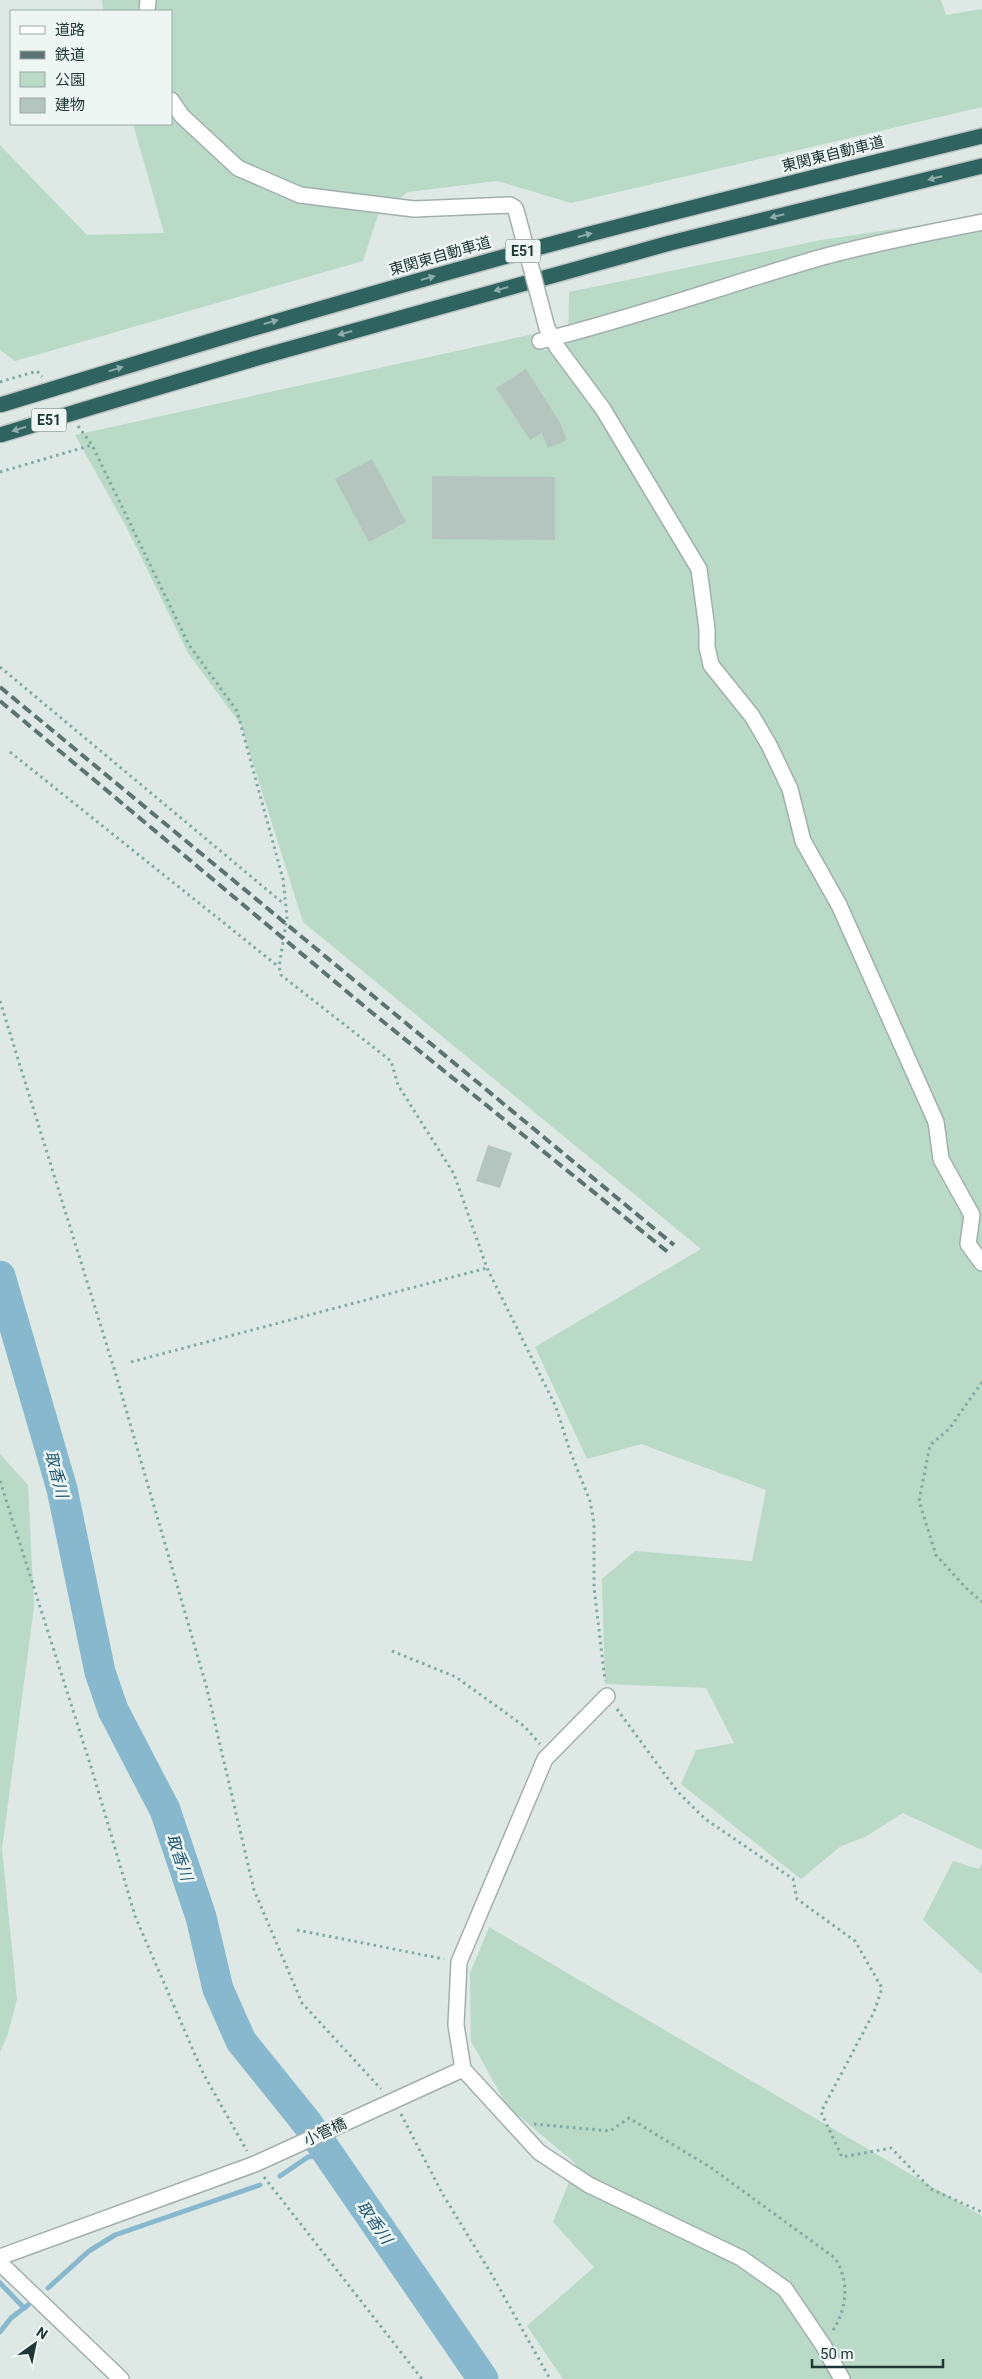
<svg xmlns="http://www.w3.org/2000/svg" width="982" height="2379" viewBox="0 0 982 2379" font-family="Roboto,'Noto Sans JP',sans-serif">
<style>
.green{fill:#b8dac6}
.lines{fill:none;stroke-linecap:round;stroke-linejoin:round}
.stream{stroke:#88b8cd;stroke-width:5}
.river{stroke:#88b8cd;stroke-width:31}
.building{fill:#b4c4bf}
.minor-casing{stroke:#a1b0ad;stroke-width:18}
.highway-casing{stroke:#bcc3c2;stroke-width:18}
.path{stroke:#80aba4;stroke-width:3;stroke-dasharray:2.5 4;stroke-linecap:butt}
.minor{stroke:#fff;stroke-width:15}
.highway{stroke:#2e6360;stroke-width:15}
.rail{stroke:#5b7471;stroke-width:4;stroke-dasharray:10 5;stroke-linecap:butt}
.minor-bridge-casing{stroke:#a1b0ad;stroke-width:18;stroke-linecap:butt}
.highway-bridge-casing{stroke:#bcc3c2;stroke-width:18;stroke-linecap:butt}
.minor-bridge{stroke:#fff;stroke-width:15}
.highway-bridge{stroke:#2e6360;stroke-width:15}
.oneway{fill:#8eacaa}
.labels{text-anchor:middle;stroke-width:5;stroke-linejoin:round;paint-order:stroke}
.shield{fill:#eef6f3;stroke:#5e716e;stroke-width:1}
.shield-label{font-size:14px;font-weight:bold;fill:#203835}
.street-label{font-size:15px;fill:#203835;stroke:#eef6f3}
.water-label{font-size:16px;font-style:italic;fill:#1e5671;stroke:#eef6f3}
</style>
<rect width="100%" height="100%" fill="#dee9e6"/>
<g class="green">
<polygon points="102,0 941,0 946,15 982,9 982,107 571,203 497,181 408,192 378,215 363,261 15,361 0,350 0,145 87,235 164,233 133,124 171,124 171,11 103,11"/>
<polygon points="982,216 982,1850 903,1813 865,1837 841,1846 801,1879 681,1784 696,1750 734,1743 706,1688 605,1684 602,1579 635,1551 752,1561 766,1490 641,1444 587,1459 535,1347 701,1249 303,922 241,725 188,653 128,530 75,435 538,333 543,351 568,344 569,292 821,240"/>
<polygon points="0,1454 28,1485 34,1607 2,1849 17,1999 8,2034 0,2052"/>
<polygon points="953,1861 979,1869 982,1863 982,1974 923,1920"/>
<polygon points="489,1927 982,2216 982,2379 563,2379 527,2326 594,2267 553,2222 576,2164 507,2106 471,2041 470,1973"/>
</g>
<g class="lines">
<g class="stream">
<polyline points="280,2176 308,2157 328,2153"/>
<polyline points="0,2283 24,2308"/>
<polyline points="48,2288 89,2251 115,2235 260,2185"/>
<polyline points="0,2332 11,2318 28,2305"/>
</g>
<polyline class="river" points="0,1276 62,1489 100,1672 113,1710 165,1810 201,1917 218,1989 241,2041 307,2123 483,2379"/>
</g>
<g class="building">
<polygon points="526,369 559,421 567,440 548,448 542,433 530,440 496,388"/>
<polygon points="372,459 406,522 369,542 335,479"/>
<polygon points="432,476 555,477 555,540 432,539"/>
<polygon points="488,1145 512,1153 500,1188 476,1181"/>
</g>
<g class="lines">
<defs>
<g id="minor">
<polyline points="147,11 148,0"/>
<polyline points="171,100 182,116 238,168 300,195 414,209 510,205 515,208 517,214"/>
<polyline points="547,328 557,347 603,409 699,569 707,629 707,647 711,665 752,716 769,745 790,789 803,841 839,905 936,1122 941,1159 972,1215 968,1244 982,1263"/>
<path d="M540 341C634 318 726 285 819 258 873 243 928 233 982 222"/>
<polyline points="607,1696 545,1759 459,1962 456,2025 463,2069 539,2152 589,2185 741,2258 785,2289 823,2345 842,2379"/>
<polyline points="0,2257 255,2164 463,2069"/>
<polyline points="0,2263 121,2379"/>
</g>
<g id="highway">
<path d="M69 384C215 339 361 296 507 256 665 213 824 175 982 136"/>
<polyline points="99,405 264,356 670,243 982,166"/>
</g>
</defs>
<use href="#minor" class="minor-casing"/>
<use href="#highway" class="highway-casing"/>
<g class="path">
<polyline points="0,382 37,371 42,377"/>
<polyline points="78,426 92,445 189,645 237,711 283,879 287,917 279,967 281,975 391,1061 398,1085 454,1174 487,1268 556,1407 570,1451 590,1501 594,1523 594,1587 605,1681"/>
<polyline points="0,472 92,445"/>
<polyline points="0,667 284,904"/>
<polyline points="10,752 279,967"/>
<polyline points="0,1001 116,1375 206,1685 254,1890 302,2003 381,2089"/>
<polyline points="131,1362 487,1268"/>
<polyline points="982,1382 949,1429 930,1445 919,1501 936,1555 966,1588 982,1602"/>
<polyline points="0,1481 92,1770 135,1916 203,2073 247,2151"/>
<polyline points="392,1651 456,1677 524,1726 540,1744"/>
<polyline points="617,1709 677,1791 704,1818 793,1879 797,1899 855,1941 882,1988 874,2012 821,2112 842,2157 891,2148 931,2189 982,2212"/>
<polyline points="297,1930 444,1959"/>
<polyline points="401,2114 442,2193 492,2275 550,2379"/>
<path d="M534 2124 610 2131 629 2118 710 2167 835 2258C850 2282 847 2309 832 2332"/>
<polyline points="264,2177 422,2379"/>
</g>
<use href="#minor" class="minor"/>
<use href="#highway" class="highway"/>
<g class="rail">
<polyline points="0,687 674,1245"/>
<polyline points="0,701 370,1011 669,1253"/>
</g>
<defs>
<polyline id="minor-bridge" points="517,214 547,328"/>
<g id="highway-bridge">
<polyline points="0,405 69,384"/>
<polyline points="0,435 99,405"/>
</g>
</defs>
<use href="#minor-bridge" class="minor-bridge-casing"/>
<use href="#highway-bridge" class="highway-bridge-casing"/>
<use href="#minor-bridge" class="minor-bridge"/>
<use href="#highway-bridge" class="highway-bridge"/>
</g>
<defs><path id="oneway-solid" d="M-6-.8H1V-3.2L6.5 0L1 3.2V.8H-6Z" transform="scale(1.25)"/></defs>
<g class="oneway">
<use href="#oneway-solid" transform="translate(935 178) rotate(166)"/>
<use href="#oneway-solid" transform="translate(777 216) rotate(166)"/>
<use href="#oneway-solid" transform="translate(585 235) rotate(-15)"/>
<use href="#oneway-solid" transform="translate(428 278) rotate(-16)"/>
<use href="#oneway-solid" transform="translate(501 289) rotate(164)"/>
<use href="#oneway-solid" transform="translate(271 322) rotate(-16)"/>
<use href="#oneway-solid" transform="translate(345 333) rotate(164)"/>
<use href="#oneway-solid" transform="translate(116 369) rotate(-17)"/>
<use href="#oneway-solid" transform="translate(19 429) rotate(163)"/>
</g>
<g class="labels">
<g class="shield">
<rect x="505.5" y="239.5" width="35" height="23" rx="4"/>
<rect x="31.5" y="408.5" width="35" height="23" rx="4"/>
</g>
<g class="shield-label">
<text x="523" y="256">E51</text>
<text x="49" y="425">E51</text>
</g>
<g class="street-label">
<text transform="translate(833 154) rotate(-14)" y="5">東関東自動車道</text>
<text transform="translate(440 256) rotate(-16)" y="5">東関東自動車道</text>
<text transform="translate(325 2132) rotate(-25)" y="5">小管橋</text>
</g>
<g class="water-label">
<text transform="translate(57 1474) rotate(75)" y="6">取香川</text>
<text transform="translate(180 1857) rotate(71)" y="6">取香川</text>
<text transform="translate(375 2222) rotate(55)" y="6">取香川</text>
</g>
</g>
<rect x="10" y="10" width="162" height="115" fill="#eef6f3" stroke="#9caaa7"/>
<rect x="20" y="26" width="25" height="8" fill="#ffffff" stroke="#9caaa7"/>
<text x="55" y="35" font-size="15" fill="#203835">道路</text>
<rect x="20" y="51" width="25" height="8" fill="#5b7471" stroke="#9caaa7"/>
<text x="55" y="60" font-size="15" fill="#203835">鉄道</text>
<rect x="20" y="72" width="25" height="15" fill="#b8dac6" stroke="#9caaa7"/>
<text x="55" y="85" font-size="15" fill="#203835">公園</text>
<rect x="20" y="98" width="25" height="15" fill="#b4c4bf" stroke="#9caaa7"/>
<text x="55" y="110" font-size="15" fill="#203835">建物</text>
<g transform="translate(35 2344) rotate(33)" stroke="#eef6f3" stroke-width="4" paint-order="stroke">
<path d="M0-4L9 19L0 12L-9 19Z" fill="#203835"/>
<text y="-8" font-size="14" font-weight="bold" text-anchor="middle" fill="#203835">N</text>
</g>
<path d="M812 2359v8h131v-8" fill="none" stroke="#203835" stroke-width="2.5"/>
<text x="820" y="2359" font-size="15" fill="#203835" stroke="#eef6f3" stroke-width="4" paint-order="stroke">50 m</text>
</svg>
